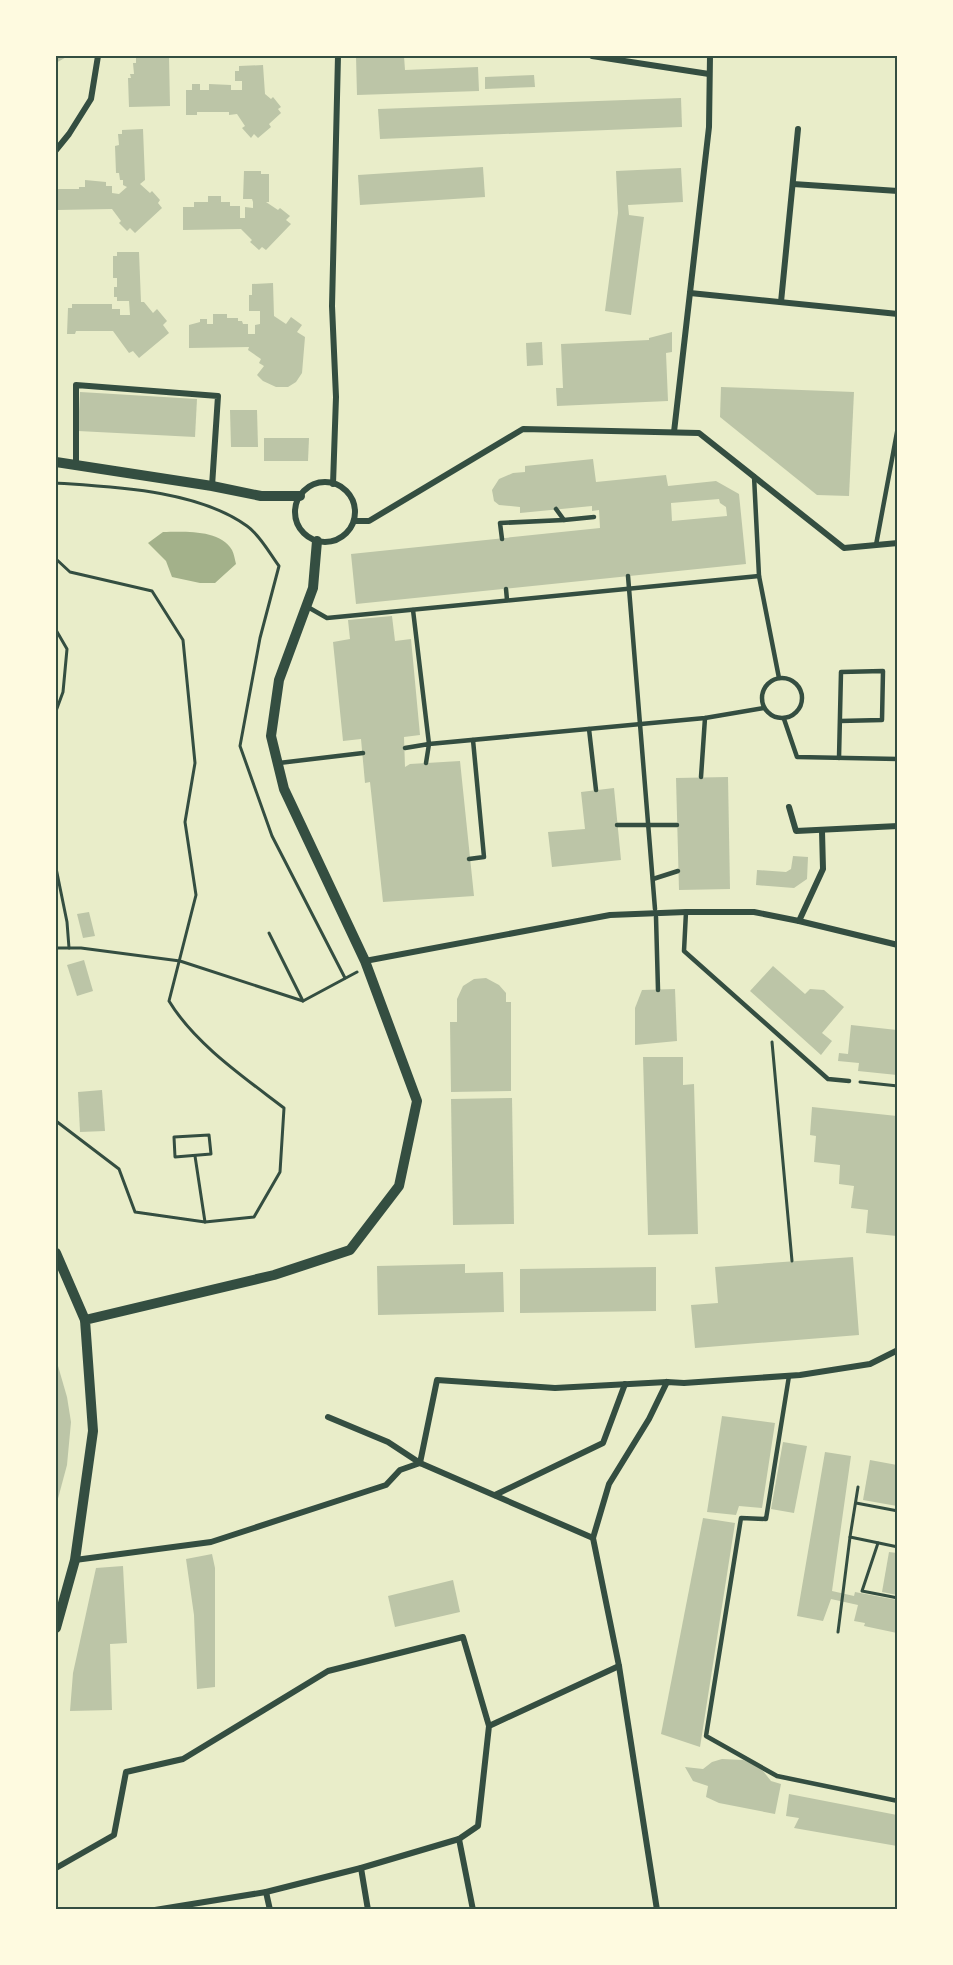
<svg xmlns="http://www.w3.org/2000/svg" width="953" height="1965" viewBox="0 0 953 1965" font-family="Merriweather,serif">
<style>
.water{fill:#a3b18a}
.building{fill:#bcc5a7;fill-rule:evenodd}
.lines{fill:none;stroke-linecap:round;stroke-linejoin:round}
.path{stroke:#344e41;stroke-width:3}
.service{stroke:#344e41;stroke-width:4.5}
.minor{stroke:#344e41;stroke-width:6}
.tertiary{stroke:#344e41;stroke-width:10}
.neatline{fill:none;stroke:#344e41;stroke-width:2}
</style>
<rect width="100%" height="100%" fill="#e9edc9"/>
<path class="water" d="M163 532C183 532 220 529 232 550 234 554 235 560 236 564L215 583H200L172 577 166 561 148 543Z"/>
<g class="building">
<polygon points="56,56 68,56 56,63"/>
<polygon points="136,56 169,56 170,106 129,107 128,78 131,78 130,74 134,74 133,63 136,63"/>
<polygon points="356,56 404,56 405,70 478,67 479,91 357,95"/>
<polygon points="263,65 265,94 271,99 273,97 281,107 278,109 281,113 269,124 271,127 258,138 254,134 251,138 242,128 245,126 237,114 229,115 229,112 197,112 197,115 186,115 186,90 192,90 192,84 200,84 200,90 209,90 209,84 231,85 231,90 242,90 242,81 235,81 235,71 239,71 239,66"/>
<polygon points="534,75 535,87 485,89 485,77"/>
<polygon points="681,98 682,127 380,139 378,109"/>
<polygon points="143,129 145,180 140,184 150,193 152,191 160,200 158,203 162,208 135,233 130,228 127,231 119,223 121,221 112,209 57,210 57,189 79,189 79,187 85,187 85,180 106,182 106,186 112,186 112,193 119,194 127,187 123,185 123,180 120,180 119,173 116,173 115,146 119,145 118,134 122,134 122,130"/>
<polygon points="483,167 485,197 360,205 358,175"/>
<polygon points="681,168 683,202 628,205 629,215 644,217 631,315 605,311 618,213 616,171"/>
<polygon points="244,171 261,171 261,174 269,174 269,202 266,202 278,210 280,208 290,216 286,220 291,224 266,250 262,247 259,250 250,242 252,240 241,229 183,230 183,207 194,207 194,202 208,202 208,196 221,196 221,202 230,202 230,206 240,206 240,218 245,218 245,207 253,208 253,202 252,199 243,199"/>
<polygon points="117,252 139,252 141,302 144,302 153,313 157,309 167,321 163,325 169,333 139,358 133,351 129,353 113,331 76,331 75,334 67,334 68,308 72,308 72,304 112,304 112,309 120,309 120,315 130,315 129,301 117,301 117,297 114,297 114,287 117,287 117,278 113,278 113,256 117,256"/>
<polygon points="273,283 274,316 286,324 291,317 302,325 297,332 305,337 302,373 296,382 288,387 276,387 263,381 257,375 264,366 259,363 261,359 248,350 249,347 189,348 189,325 200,322 200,319 207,319 207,324 213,324 213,314 227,314 227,318 238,318 238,321 242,321 243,324 248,324 248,334 255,334 255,325 260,324 260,311 249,311 249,295 252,295 252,284"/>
<polygon points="672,332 672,352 666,353 668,401 557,406 556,388 563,388 561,344 649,340 649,338"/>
<polygon points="542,342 543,365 527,366 526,343"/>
<polygon points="721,387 854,392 849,496 817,495 720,417"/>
<polygon points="80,392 197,399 195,437 78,431"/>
<polygon points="230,410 257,410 258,447 231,447"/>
<polygon points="264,438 309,438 308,461 264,461"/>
<path d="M593 459 596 482 666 475 668 486 716 481 739 494 746 564 356 604 351 554 600 528 599 510 592 511V506L520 513V507L499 505 494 501 492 490 499 479 513 473 525 472V466ZM719 499 720 503 726 507 727 516 672 521 671 503Z"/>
<polygon points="392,616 395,641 411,639 420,735 404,737 405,767 410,764 460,761 474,896 383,902 370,782 365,783 361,739 343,741 333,642 350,639 348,620"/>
<polygon points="728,777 730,889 679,890 676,778"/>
<polygon points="614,788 621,860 552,867 548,832 585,829 581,792"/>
<polygon points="793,856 808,857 807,879 794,888 756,885 757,870 786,872 791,869"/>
<polygon points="89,912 95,936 83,938 77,914"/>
<polygon points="84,960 93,991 77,996 67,965"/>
<polygon points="773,966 805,994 810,989 824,990 844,1007 822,1033 832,1041 821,1055 750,991"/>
<polygon points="486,978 499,985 506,993 506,1002 511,1002 511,1091 451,1092 450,1022 457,1022 457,999 463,986 474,979"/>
<polygon points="675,989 677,1041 635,1045 635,1008 642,990"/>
<polygon points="851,1025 897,1030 897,1075 858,1071 859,1063 838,1061 839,1053 848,1054"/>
<polygon points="643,1057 683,1057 683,1085 694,1084 698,1234 648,1235"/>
<polygon points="102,1090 105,1131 80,1132 78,1092"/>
<polygon points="512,1098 514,1224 453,1225 451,1099"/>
<polygon points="812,1107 897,1116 897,1236 866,1233 868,1210 851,1208 854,1186 839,1184 840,1165 814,1162 816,1136 810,1135"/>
<polygon points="853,1257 859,1335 695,1348 691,1305 718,1303 715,1267"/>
<polygon points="465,1264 465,1273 503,1272 504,1312 378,1315 377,1266"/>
<polygon points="656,1267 656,1311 520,1313 520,1269"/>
<polygon points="56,1359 67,1397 71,1422 67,1465 56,1506"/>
<polygon points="722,1416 775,1423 762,1508 739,1506 736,1515 707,1512"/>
<polygon points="783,1442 807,1446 794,1513 771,1509"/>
<polygon points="825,1452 851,1456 832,1591 854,1596 855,1592 897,1600 897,1633 864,1626 865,1623 854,1621 858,1605 831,1599 823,1621 797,1616"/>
<polygon points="870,1460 897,1465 897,1506 863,1500"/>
<polygon points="703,1518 735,1523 700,1747 661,1734"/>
<polygon points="889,1552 897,1553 897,1595 882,1592"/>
<polygon points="212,1554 215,1568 215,1687 197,1689 194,1615 186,1559"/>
<polygon points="123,1566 127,1643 110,1644 112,1710 70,1711 73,1673 96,1568"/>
<polygon points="453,1580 460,1612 395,1627 388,1596"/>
<polygon points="722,1759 743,1760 759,1766 771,1781 781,1784 775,1814 719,1803 706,1797 708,1786 693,1781 685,1767 703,1769 712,1762"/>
<polygon points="789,1794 897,1815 897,1846 794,1828 799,1818 786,1816"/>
</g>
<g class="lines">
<g class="path">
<path d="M56 483C115 487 197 490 247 526 260 535 270 554 279 566L260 638 240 746 272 836 345 978"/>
<path d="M56 559 70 572 152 591 183 640 195 763 185 822 196 895 169 1001C195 1044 245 1078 284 1108L280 1172 254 1217 205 1222 135 1212 119 1169 56 1121"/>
<polyline points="56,630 67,649 63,692 56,711"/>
<polyline points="56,868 67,922 69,948"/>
<polyline points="269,933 303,1001"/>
<polyline points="56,948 81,948 180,961 303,1001 357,972"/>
<polyline points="772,1042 792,1261"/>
<polyline points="860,1082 898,1086"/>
<polygon points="209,1135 211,1154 175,1157 174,1137"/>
<polyline points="195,1156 205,1222"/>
<polyline points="856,1503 898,1511"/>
<polyline points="850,1537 898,1547"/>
<polyline points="878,1543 862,1591 898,1598"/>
<polyline points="838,1632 850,1537 858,1487"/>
</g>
<g class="service">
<polyline points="754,476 759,576 779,678"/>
<polyline points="564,520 594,517"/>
<polyline points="502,539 500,523 564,520 556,509"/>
<polyline points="876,545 898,427"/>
<polyline points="628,576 655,909"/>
<polyline points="506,589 507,600"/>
<polyline points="306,606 327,618 759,576"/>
<polyline points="413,610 429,744 705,718 764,708"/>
<circle cx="782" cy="698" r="20"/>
<polyline points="784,719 797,757 898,759"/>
<polyline points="589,729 596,790"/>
<polyline points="405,748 429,744 426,763"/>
<polyline points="839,758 841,672 883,671 882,720 840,721"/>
<polyline points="279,763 363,753"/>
<polyline points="701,777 705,718"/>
<polyline points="617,825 677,825"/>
<polyline points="469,859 484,857 473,740"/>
<polyline points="653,879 678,871"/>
<polyline points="686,912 684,951 828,1079 849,1081"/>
<polyline points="656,917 658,990"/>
<polyline points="789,1376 766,1519 741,1518 706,1736 777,1776 898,1801"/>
</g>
<g class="minor">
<polyline points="592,56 709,74"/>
<polyline points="56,150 69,134 91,99 98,56"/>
<polyline points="793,184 898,191"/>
<polyline points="690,293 898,314"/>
<polyline points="781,302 798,129"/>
<polyline points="674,432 709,127 710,56"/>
<polyline points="76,465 76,385 218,396 212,486"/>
<circle cx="325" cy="512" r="30"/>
<polyline points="333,484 336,397 332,306 338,56"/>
<polyline points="354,521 369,521 523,429 699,433 844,548 898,543"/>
<polyline points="789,807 796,831 898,826"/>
<polyline points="799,921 823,869 822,831"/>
<polyline points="365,961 610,915 686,912 754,912 799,921 898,945"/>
<polyline points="328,1417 388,1442 420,1463 437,1380 555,1388 667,1382 684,1383 800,1375 870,1364 898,1350"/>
<polyline points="495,1495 603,1443 625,1384"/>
<polyline points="75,1560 211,1542 386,1485 400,1470 420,1463 593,1538"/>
<polyline points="459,1839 473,1910"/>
<polyline points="56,1868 114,1835 126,1772 183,1759 328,1671 463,1637 489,1726"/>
<polyline points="361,1868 368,1910"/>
<polyline points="266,1892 270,1910"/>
<polyline points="155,1910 266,1892 361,1868 459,1839 478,1826 489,1726 619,1666"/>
<polyline points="657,1910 619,1666 593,1538 609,1484 649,1419 667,1382"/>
</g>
<g class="tertiary">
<polyline points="56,462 212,486 261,496 300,496"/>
<polyline points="56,1253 85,1320"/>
<polyline points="56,1628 75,1560 93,1431 85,1320 274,1275 350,1250 399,1186 417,1101 365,961 284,789 271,736 279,680 313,588 317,541"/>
</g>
</g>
<rect width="953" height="1965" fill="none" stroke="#fefae0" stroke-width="114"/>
<rect x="57" y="57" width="839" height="1851" class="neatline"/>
</svg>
